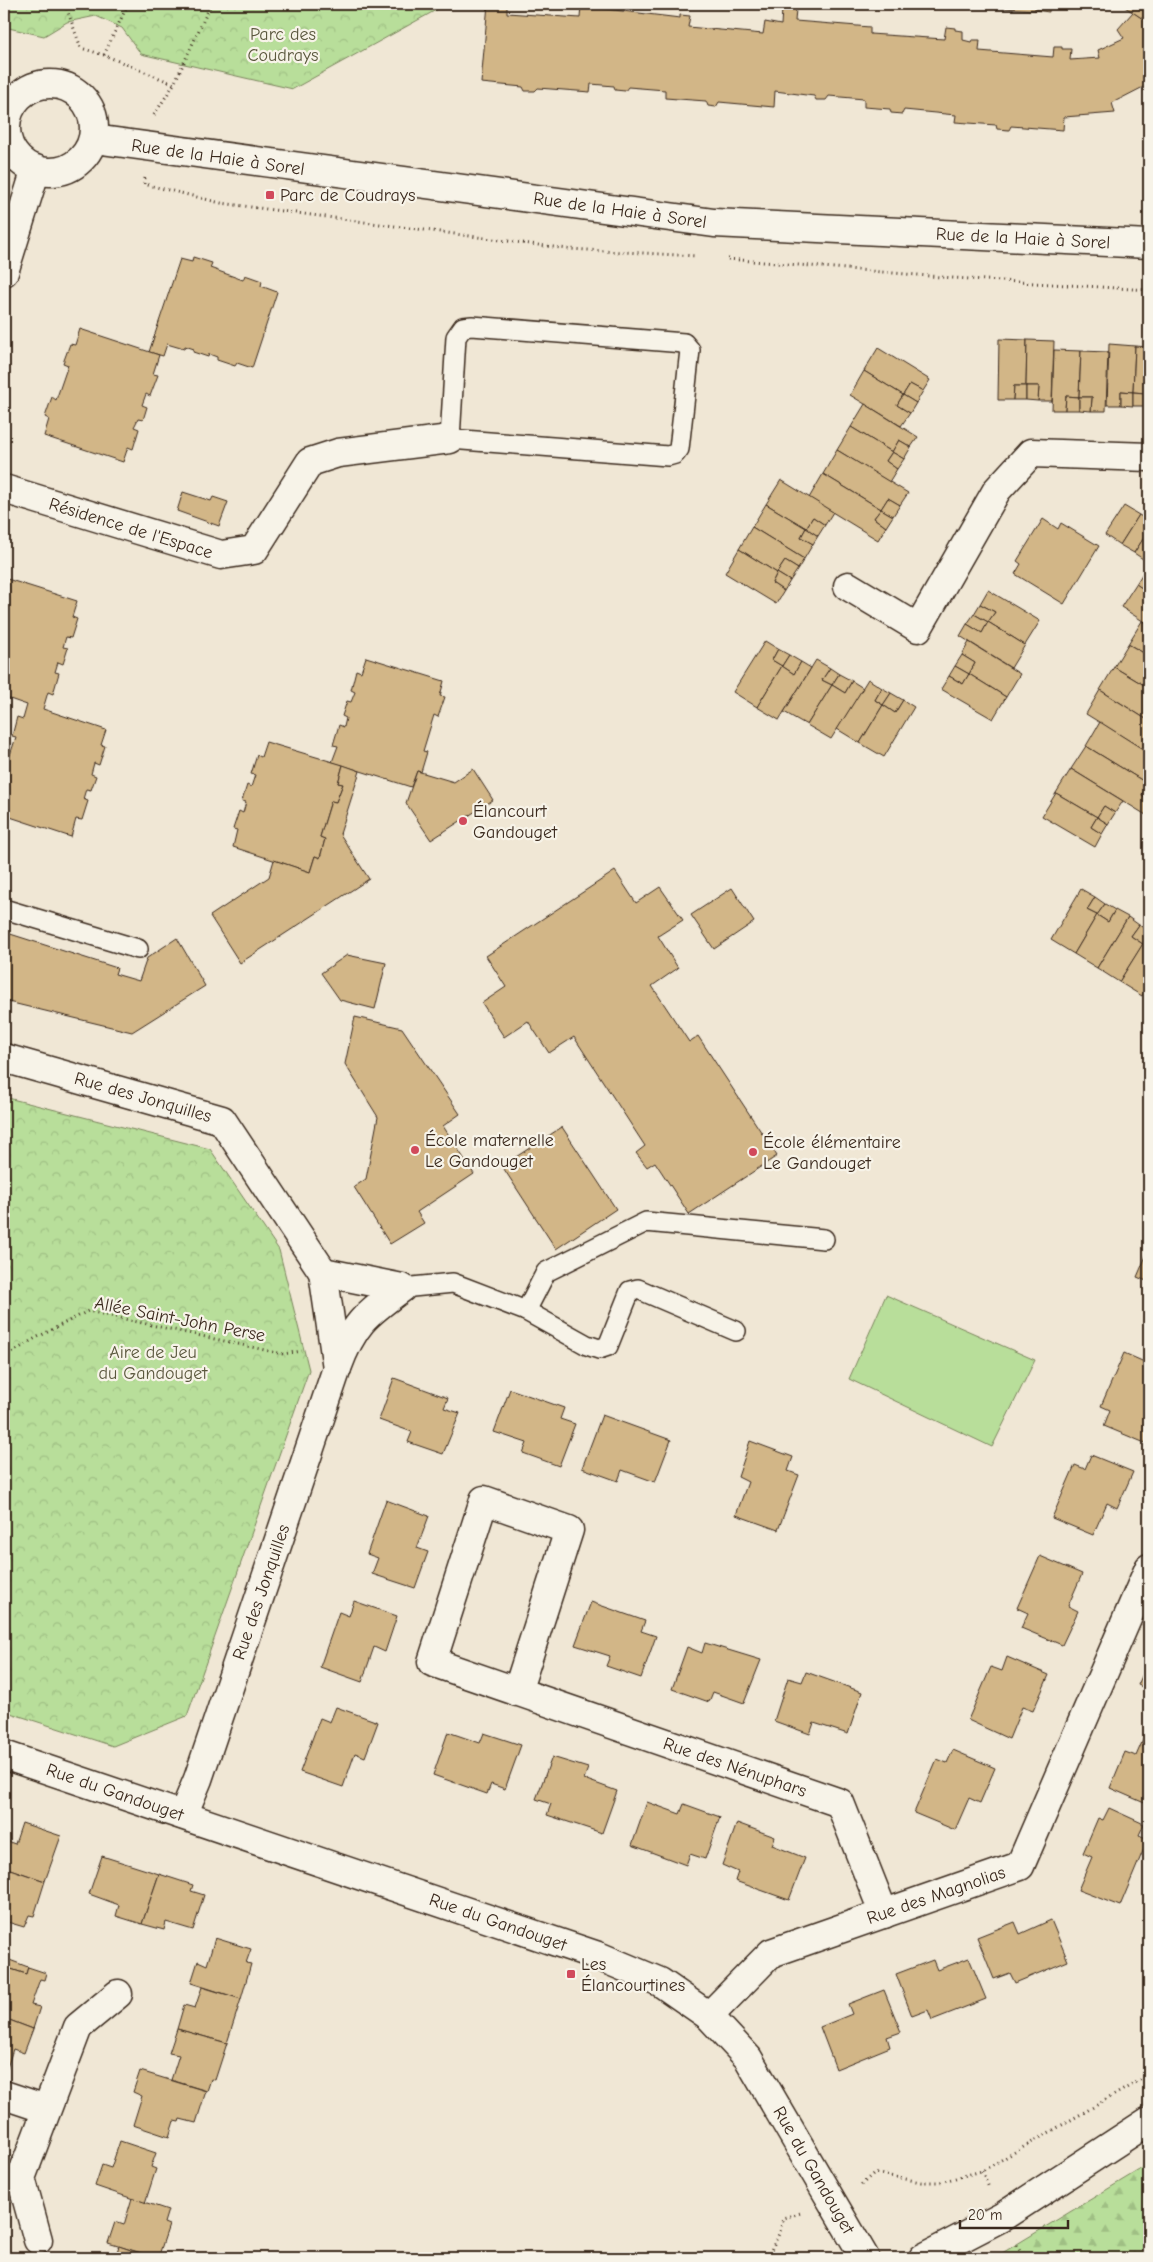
<svg xmlns="http://www.w3.org/2000/svg" width="1153" height="2262" viewBox="0 0 1153 2262" font-family="'Comic Neue',sans-serif">
<style>
.forest{fill:url(#forest-firs);stroke:#7a845c}
.park{fill:url(#park-crowns);stroke:#7a845c}
.garden{fill:#b8de9a;stroke:#7a845c}
.building{fill:#d2b687;stroke:#3b2a1e}
.lines{fill:none;stroke-linecap:round;stroke-linejoin:round}
.service-casing{stroke:#3b2a1e;stroke-width:22}
.minor-casing{stroke:#3b2a1e;stroke-width:31}
.tertiary-casing{stroke:#3b2a1e;stroke-width:31}
.path{stroke:#3b2a1e;stroke-width:3;stroke-dasharray:1 4;stroke-linecap:butt}
.service{stroke:#f7f3e8;stroke-width:19}
.minor{stroke:#f7f3e8;stroke-width:28}
.tertiary{stroke:#f7f3e8;stroke-width:28}
.poi-dot{fill:#d1495b;stroke:#f7f3e8;stroke-width:2}
.labels{text-anchor:middle;stroke-width:4.5;stroke-linejoin:round;paint-order:stroke}
.park-label{font-size:18px;fill:#5a573d;stroke:#f7f3e8}
.street-label{font-size:18px;fill:#3b2a1e;stroke:#f7f3e8}
.poi-label{font-size:18px;fill:#3b2a1e;stroke:#f7f3e8;text-anchor:start}
</style>
<defs>
<pattern id="forest-firs" width="22" height="20" patternUnits="userSpaceOnUse" patternTransform="scale(1.25)"><rect width="22" height="20" fill="#b8de9a"/><path d="M5 1l3.5 6h-7zM16 11l3.5 6h-7z" fill="#9fbf84"/></pattern>
<pattern id="park-crowns" width="20" height="18" patternUnits="userSpaceOnUse" patternTransform="scale(1.25)"><rect width="20" height="18" fill="#b8de9a"/><path d="M2 6a3 3 0 1 1 6 0M12 15a3 3 0 1 1 6 0" fill="none" stroke="#9fbf84"/></pattern>
</defs>
<rect width="100%" height="100%" fill="#f0e7d5"/>
<filter id="ink" filterUnits="userSpaceOnUse"><feTurbulence type="fractalNoise" baseFrequency=".02" numOctaves="2"/><feDisplacementMap in="SourceGraphic" scale="10" xChannelSelector="R" yChannelSelector="G"/><feConvolveMatrix kernelMatrix="1 2 1 2 8 2 1 2 1" color-interpolation-filters="sRGB"/></filter>
<g filter="url(#ink)">
<polygon class="forest" points="1149,2164 1149,2258 994,2258"/>
<g class="park">
<polygon points="4,4 447,4 293,89 141,54 122,28 96,16 67,22 44,36 4,27"/>
<polygon points="4,1097 210,1149 279,1250 309,1370 187,1716 113,1746 4,1711"/>
</g>
<polygon class="garden" points="886,1295 1035,1360 992,1447 849,1379"/>
<g class="building">
<polygon points="488,4 507,4 507,13 580,18 581,6 680,18 680,15 690,16 688,27 763,34 765,22 781,25 782,9 789,10 789,8 796,9 795,21 870,27 870,34 944,39 946,27 955,28 955,30 963,31 963,40 971,42 972,40 980,40 979,51 1053,57 1054,47 1062,47 1062,49 1071,49 1070,60 1100,58 1098,50 1124,38 1118,29 1133,12 1149,23 1149,84 1112,103 1115,113 1064,117 1063,130 1011,126 1009,130 997,129 996,125 955,122 956,115 904,110 902,114 891,113 890,109 864,107 864,99 829,96 826,100 816,100 814,96 775,91 774,107 719,102 716,107 708,106 706,101 665,98 665,90 628,87 625,91 615,90 614,86 591,84 590,92 538,88 535,91 525,91 523,87 481,83"/>
<polygon points="986,4 1036,4 1035,10 986,7"/>
<polygon points="1036,4 1049,4 1049,12 1035,10"/>
<polygon points="1123,4 1149,4 1149,23 1122,5"/>
<polygon points="193,257 212,263 210,268 243,280 245,275 262,281 261,286 277,292 252,368 237,363 235,366 217,360 217,357 209,354 208,357 193,352 194,349 185,346 184,349 167,344 163,356 149,352 180,259 192,262"/>
<polygon points="80,329 159,355 153,374 158,375 150,396 146,394 142,405 147,407 143,420 138,419 134,427 139,429 133,449 128,447 123,462 44,436 49,419 45,417 52,397 56,400 68,365 63,363 70,344 75,345"/>
<polygon points="999,339 1027,340 1026,386 1014,386 1013,400 998,400"/>
<polygon points="1027,340 1054,341 1052,401 1038,401 1039,386 1026,386"/>
<polygon points="1109,344 1135,346 1133,392 1121,391 1121,405 1107,405"/>
<polygon points="1135,346 1149,347 1149,406 1145,406 1145,393 1133,392"/>
<polygon points="878,348 930,380 923,391 910,384 903,395 864,371"/>
<polygon points="1054,350 1081,351 1079,397 1066,396 1065,410 1052,410"/>
<polygon points="1081,351 1108,352 1106,411 1091,411 1092,397 1079,397"/>
<polygon points="864,371 903,395 897,405 910,413 901,426 850,395"/>
<polygon points="910,384 923,391 916,403 903,395"/>
<polygon points="1014,386 1026,386 1026,400 1013,400"/>
<polygon points="1026,386 1039,386 1038,401 1026,400"/>
<polygon points="1121,391 1133,392 1133,406 1121,405"/>
<polygon points="1133,392 1145,393 1145,406 1133,406"/>
<polygon points="903,395 916,403 910,413 897,405"/>
<polygon points="1066,396 1079,397 1079,410 1065,410"/>
<polygon points="1079,397 1092,397 1091,411 1079,410"/>
<polygon points="865,404 918,437 911,447 899,440 892,452 851,427"/>
<polygon points="851,427 892,452 886,461 897,469 889,482 837,450"/>
<polygon points="899,440 911,447 904,459 892,452"/>
<polygon points="837,450 908,493 900,505 888,498 881,509 823,474"/>
<polygon points="892,452 904,459 897,469 886,461"/>
<polygon points="823,474 881,509 874,518 886,527 878,540 809,498"/>
<polygon points="781,480 833,512 825,525 813,517 806,528 766,504"/>
<polygon points="183,492 211,501 213,497 228,502 219,526 177,511"/>
<polygon points="888,498 900,505 893,516 881,509"/>
<polygon points="766,504 806,528 801,537 813,544 804,559 752,527"/>
<polygon points="1124,506 1139,515 1120,545 1105,535"/>
<polygon points="881,509 893,516 886,527 874,518"/>
<polygon points="1139,515 1149,521 1149,530 1134,553 1120,545"/>
<polygon points="813,517 825,525 818,536 806,528"/>
<polygon points="1043,519 1058,529 1061,523 1099,546 1064,604 1015,574 1021,564 1017,561"/>
<polygon points="752,527 804,559 798,569 785,561 777,573 739,549"/>
<polygon points="806,528 818,536 813,544 801,537"/>
<polygon points="1149,530 1149,563 1134,553"/>
<polygon points="739,549 777,573 772,583 784,591 776,604 725,573"/>
<polygon points="785,561 798,569 790,581 777,573"/>
<polygon points="1149,563 1149,593 1136,584"/>
<polygon points="777,573 790,581 784,591 772,583"/>
<polygon points="4,578 77,601 72,617 77,619 71,638 66,637 63,647 68,648 63,664 58,662 55,672 59,673 53,694 48,692 43,709 106,730 101,745 105,746 99,765 94,763 91,774 96,776 91,790 86,789 83,799 88,801 82,820 76,819 71,837 4,815 4,773 16,737 12,736 17,717 23,719 27,705 4,697"/>
<polygon points="1136,584 1149,593 1149,625 1121,607"/>
<polygon points="988,590 1040,621 1025,645 988,622 995,612 980,604"/>
<polygon points="980,604 995,612 988,622 974,614"/>
<polygon points="974,614 988,622 982,633 967,624"/>
<polygon points="1142,621 1149,625 1149,656 1128,644"/>
<polygon points="988,622 1025,645 1011,668 960,636 967,624 982,633"/>
<polygon points="765,641 778,649 772,660 782,666 757,707 733,692"/>
<polygon points="969,642 1020,674 1006,697 969,674 975,663 962,655"/>
<polygon points="1128,644 1149,656 1149,688 1114,667"/>
<polygon points="778,649 789,655 782,666 772,660"/>
<polygon points="789,655 801,662 794,674 782,666"/>
<polygon points="962,655 975,663 969,674 955,666"/>
<polygon points="366,657 444,681 440,696 445,697 438,717 434,715 423,751 427,752 421,772 417,771 411,787 332,762 338,746 333,745 339,725 344,727 346,718 342,716 347,701 351,702 355,692 351,690 356,670 361,672"/>
<polygon points="816,660 830,668 822,680 832,685 807,725 784,712"/>
<polygon points="801,662 811,668 779,720 757,707 782,666 794,674"/>
<polygon points="955,666 969,674 963,684 949,676"/>
<polygon points="1114,667 1149,688 1149,721 1100,690"/>
<polygon points="830,668 839,674 832,685 822,680"/>
<polygon points="839,674 852,681 845,693 832,685"/>
<polygon points="969,674 1006,697 993,719 941,689 949,676 963,684"/>
<polygon points="868,679 882,688 875,700 883,705 860,743 837,729"/>
<polygon points="852,681 863,688 831,739 807,725 832,685 845,693"/>
<polygon points="882,688 891,693 883,705 875,700"/>
<polygon points="1100,690 1149,721 1149,753 1086,714"/>
<polygon points="891,693 903,700 895,713 883,705"/>
<polygon points="903,700 914,707 884,757 860,743 883,705 895,713"/>
<polygon points="1100,722 1149,753 1148,784 1086,746"/>
<polygon points="266,742 343,765 338,783 343,784 336,802 331,801 320,837 325,839 320,858 315,856 310,872 233,847 237,830 233,829 239,811 243,813 246,802 242,801 247,785 251,787 255,775 251,774 257,755 261,757"/>
<polygon points="1086,746 1148,784 1142,795 1149,800 1149,809 1146,815 1071,769"/>
<polygon points="343,765 360,771 340,834 369,879 240,963 210,916 269,877 274,860 310,872 315,856 320,858 325,839 320,837 331,801 336,802 343,784 338,783"/>
<polygon points="473,769 493,800 431,840 406,803 417,771 454,782"/>
<polygon points="1071,769 1123,801 1115,813 1104,806 1097,817 1056,793"/>
<polygon points="1148,784 1149,785 1149,800 1142,795"/>
<polygon points="1056,793 1097,817 1091,827 1102,834 1095,847 1042,816"/>
<polygon points="1104,806 1115,813 1108,824 1097,817"/>
<polygon points="1097,817 1108,824 1102,834 1091,827"/>
<polygon points="615,871 636,903 660,887 683,920 658,936 678,968 652,986 689,1042 698,1036 777,1156 689,1214 655,1162 647,1167 636,1153 645,1146 574,1037 549,1053 528,1021 504,1037 482,1003 506,987 486,956"/>
<polygon points="732,888 754,922 714,949 691,915"/>
<polygon points="1081,889 1095,897 1087,910 1097,915 1074,954 1051,940"/>
<polygon points="1095,897 1105,904 1097,915 1087,910"/>
<polygon points="1105,904 1115,910 1108,922 1097,915"/>
<polygon points="1115,910 1128,917 1097,968 1074,954 1097,915 1108,922"/>
<polygon points="1128,917 1139,925 1131,936 1143,944 1119,982 1097,968"/>
<polygon points="1139,925 1149,931 1143,944 1131,936"/>
<polygon points="4,932 117,968 115,974 139,981 147,958 177,938 205,986 132,1032 4,1001"/>
<polygon points="1149,934 1149,985 1142,996 1119,982"/>
<polygon points="347,955 386,963 375,1009 340,1000 321,973"/>
<polygon points="355,1017 402,1028 460,1114 443,1126 474,1174 417,1212 424,1223 390,1244 354,1187 366,1179 378,1117 345,1064"/>
<polygon points="562,1127 616,1209 556,1249 502,1166"/>
<polygon points="1149,1249 1149,1282 1137,1277"/>
<polygon points="1124,1353 1149,1364 1149,1435 1145,1443 1104,1426 1110,1410 1101,1406"/>
<polygon points="394,1378 448,1398 444,1408 460,1413 443,1454 408,1442 412,1432 379,1420"/>
<polygon points="510,1389 564,1408 560,1419 575,1424 559,1466 523,1453 527,1443 494,1432"/>
<polygon points="602,1415 671,1440 655,1482 622,1470 618,1481 582,1468"/>
<polygon points="750,1441 793,1457 788,1471 799,1475 778,1530 736,1515 748,1482 738,1477"/>
<polygon points="1091,1455 1133,1472 1117,1508 1107,1503 1093,1535 1052,1518 1075,1465 1085,1469"/>
<polygon points="386,1500 429,1516 417,1548 428,1552 415,1588 372,1574 378,1558 367,1554"/>
<polygon points="1040,1556 1082,1574 1068,1606 1078,1611 1062,1645 1021,1628 1028,1613 1017,1608"/>
<polygon points="354,1601 397,1616 385,1652 374,1647 362,1682 320,1667 339,1612 349,1616"/>
<polygon points="591,1602 645,1621 641,1631 656,1636 641,1678 606,1666 610,1656 575,1645"/>
<polygon points="705,1643 761,1660 744,1703 713,1692 709,1702 672,1689 687,1647 702,1653"/>
<polygon points="1007,1657 1049,1675 1033,1711 1022,1707 1009,1739 968,1720 991,1667 1002,1671"/>
<polygon points="1146,1667 1149,1668 1149,1690 1138,1685"/>
<polygon points="806,1672 862,1692 848,1734 814,1723 810,1734 774,1721 788,1678 802,1682"/>
<polygon points="336,1707 378,1722 365,1757 355,1753 343,1787 300,1772 320,1718 330,1722"/>
<polygon points="1149,1726 1149,1805 1110,1788 1125,1752 1136,1756"/>
<polygon points="448,1732 480,1743 484,1733 521,1745 505,1789 491,1784 487,1794 433,1775"/>
<polygon points="953,1750 995,1768 980,1803 969,1798 955,1830 914,1813 937,1759 947,1763"/>
<polygon points="552,1757 588,1768 584,1779 617,1791 602,1833 547,1815 551,1804 536,1799"/>
<polygon points="647,1802 680,1814 684,1804 720,1817 705,1859 690,1854 686,1865 632,1845"/>
<polygon points="1109,1808 1144,1824 1139,1835 1148,1839 1120,1906 1078,1890 1092,1857 1083,1853 1098,1818 1103,1820"/>
<polygon points="22,1823 61,1836 45,1881 4,1867 4,1840 15,1844"/>
<polygon points="737,1823 775,1837 772,1845 805,1858 789,1900 735,1881 738,1872 722,1865"/>
<polygon points="102,1856 159,1874 142,1924 116,1916 119,1905 89,1894"/>
<polygon points="4,1867 45,1881 34,1916 29,1915 24,1927 4,1921"/>
<polygon points="159,1874 193,1885 191,1891 204,1895 193,1930 166,1922 164,1930 142,1924"/>
<polygon points="1051,1920 1068,1961 1015,1983 1010,1973 994,1979 977,1937 1015,1922 1020,1934"/>
<polygon points="215,1938 251,1949 246,1963 251,1964 241,1999 191,1983 198,1961 207,1965"/>
<polygon points="969,1958 986,1999 932,2020 928,2010 912,2016 896,1974 933,1960 937,1970"/>
<polygon points="7,1959 28,1967 26,1974 5,1967"/>
<polygon points="5,1967 26,1974 28,1967 46,1973 44,1980 40,1979 31,2005 40,2007 33,2029 4,2018"/>
<polygon points="202,1987 241,1999 227,2043 177,2029 184,2005 195,2008"/>
<polygon points="884,1990 901,2032 887,2037 890,2047 836,2069 820,2027 852,2014 848,2004"/>
<polygon points="4,2018 33,2029 24,2053 13,2049 6,2071 4,2070"/>
<polygon points="177,2029 227,2043 215,2080 211,2079 207,2091 171,2080 179,2055 169,2053"/>
<polygon points="140,2071 206,2091 196,2123 180,2119 179,2122 174,2121 169,2137 133,2125 142,2096 133,2092"/>
<polygon points="120,2141 156,2153 151,2167 156,2169 145,2203 95,2186 102,2165 111,2168"/>
<polygon points="132,2198 168,2210 164,2223 169,2225 158,2258 108,2243 115,2222 124,2225"/>
<polygon points="119,2246 154,2258 115,2258"/>
</g>
<g class="lines">
<defs>
<g id="service">
<polygon points="472,326 684,343 690,350 679,449 675,454 668,456 450,439 456,337 463,327"/>
<polyline points="4,909 138,949"/>
<polyline points="402,1288 453,1283 526,1311 587,1345 599,1349 608,1346 630,1291 638,1289 736,1331"/>
<polyline points="526,1311 546,1272 646,1222 824,1239"/>
</g>
<g id="minor">
<circle cx="50" cy="128" r="44"/>
<polyline points="94,139 714,223 1149,244"/>
<polyline points="4,272 36,169"/>
<polyline points="4,489 221,555 254,550 310,462 338,453 450,439"/>
<polyline points="848,586 918,628 997,490 1031,453 1149,457"/>
<polyline points="4,1058 222,1120 323,1272 337,1368 198,1779 183,1815"/>
<path d="M323 1272 402 1288C365 1315 353 1324 337 1368"/>
<polyline points="517,1692 569,1530 484,1500 432,1662 840,1803 884,1914"/>
<polyline points="4,1755 598,1956 660,1982 709,2016 748,2058 865,2258"/>
<polyline points="709,2016 771,1953 1020,1866 1149,1568"/>
<polyline points="4,2095 46,2109"/>
<polyline points="38,2240 21,2178 78,2027 118,1994"/>
</g>
<polyline id="tertiary" points="923,2258 1002,2217 1149,2121"/>
</defs>
<use href="#service" class="service-casing"/>
<use href="#minor" class="minor-casing"/>
<use href="#tertiary" class="tertiary-casing"/>
<g class="path">
<polyline points="65,4 81,48 104,55 174,84 211,4"/>
<polyline points="104,55 128,4"/>
<polyline points="154,115 174,84"/>
<polyline points="145,178 144,184 221,203 568,249 697,256"/>
<polyline points="728,259 953,278 1149,290"/>
<polyline points="4,1358 32,1340 88,1311 283,1354 302,1351"/>
<polyline points="982,2171 989,2188"/>
<polyline points="861,2185 874,2173 921,2182 940,2182 982,2171 1149,2075"/>
<polyline points="1017,2245 1023,2258"/>
<polyline points="767,2258 780,2232 783,2218 801,2213"/>
</g>
<use href="#service" class="service"/>
<use href="#minor" class="minor"/>
<use href="#tertiary" class="tertiary"/>
</g>
</g>
<g class="poi-dot">
<rect x="265" y="190" width="10" height="10" rx="2.5"/>
<circle cx="463" cy="821" r="5"/>
<circle cx="415" cy="1150" r="5"/>
<circle cx="753" cy="1152" r="5"/>
<rect x="566" y="1969" width="10" height="10" rx="2.5"/>
</g>
<g class="labels">
<g class="park-label">
<text x="283" y="40">Parc des<tspan x="283" dy="21">Coudrays</tspan></text>
<text x="153" y="1358">Aire de Jeu<tspan x="153" dy="21">du Gandouget</tspan></text>
</g>
<g class="street-label">
<text transform="translate(218 157) rotate(8)" y="6">Rue de la Haie à Sorel</text>
<text transform="translate(620 210) rotate(8)" y="6">Rue de la Haie à Sorel</text>
<text transform="translate(1023 238) rotate(3)" y="6">Rue de la Haie à Sorel</text>
<text transform="translate(131 528) rotate(17)" y="6">Résidence de l'Espace</text>
<text transform="translate(143 1097) rotate(16)" y="6">Rue des Jonquilles</text>
<text transform="translate(180 1319) rotate(11)" y="6">Allée Saint-John Perse</text>
<text transform="translate(261 1592) rotate(-71)" y="6">Rue des Jonquilles</text>
<text transform="translate(735 1767) rotate(19)" y="6">Rue des Nénuphars</text>
<text transform="translate(115 1792) rotate(19)" y="6">Rue du Gandouget</text>
<text transform="translate(936 1895) rotate(-19)" y="6">Rue des Magnolias</text>
<text transform="translate(498 1922) rotate(19)" y="6">Rue du Gandouget</text>
<text transform="translate(814 2170) rotate(60)" y="6">Rue du Gandouget</text>
</g>
<g class="poi-label">
<text x="280" y="201">Parc de Coudrays</text>
<text x="473" y="817">Élancourt<tspan x="473" dy="21">Gandouget</tspan></text>
<text x="425" y="1146">École maternelle<tspan x="425" dy="21">Le Gandouget</tspan></text>
<text x="763" y="1148">École élémentaire<tspan x="763" dy="21">Le Gandouget</tspan></text>
<text x="581" y="1970">Les<tspan x="581" dy="21">Élancourtines</tspan></text>
</g>
</g>
<rect width="1153" height="2262" fill="none" stroke="#f7f3e8" stroke-width="20"/>
<rect x="10" y="10" width="1133" height="2242" fill="none" stroke="#3b2a1e" stroke-width="2" filter="url(#ink)"/>
<path d="M960 2220v8h108v-8" fill="none" stroke="#3b2a1e" stroke-width="2.5"/>
<text x="968" y="2220" font-size="15" fill="#3b2a1e" stroke="#f7f3e8" stroke-width="4" paint-order="stroke">20 m</text>
</svg>
